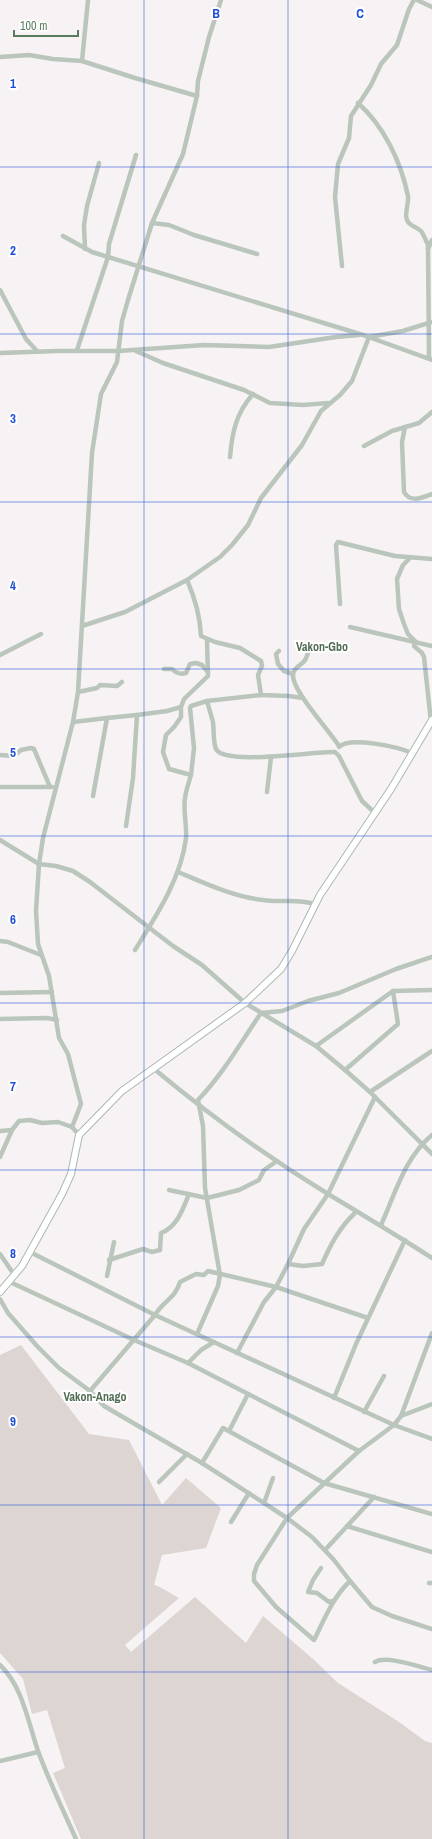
<svg xmlns="http://www.w3.org/2000/svg" width="432" height="1839" viewBox="0 0 432 1839" font-family="'Archivo Narrow',sans-serif">
<style>
.green{fill:#dcd5d2}
.lines{fill:none;stroke-linecap:round;stroke-linejoin:round}
.major-casing{stroke:#acb8ad;stroke-width:8}
.minor{stroke:#bac5bb;stroke-width:4.5}
.major{stroke:#fff;stroke-width:6}
.grid{fill:none;stroke:#1d4ed8;stroke-width:1;stroke-opacity:0.55}
.labels{text-anchor:middle;stroke-width:4;stroke-linejoin:round;paint-order:stroke}
.quarter-label{font-size:12px;font-weight:bold;fill:#516c54;stroke:#fff}
.grid-label{font-size:13px;text-anchor:middle;font-weight:bold;fill:#1d4ed8;stroke:#fff;stroke-width:4;stroke-linejoin:round;paint-order:stroke}
</style>
<rect width="100%" height="100%" fill="#f7f3f4"/>
<polygon class="green" points="21,1345 89,1434 129,1440 162,1505 186,1478 221,1508 206,1548 162,1555 154,1585 158,1586 179,1598 125,1645 131,1652 195,1597 246,1643 263,1616 313,1659 338,1683 399,1722 425,1741 432,1743 432,1839 81,1839 53,1773 65,1768 47,1710 32,1714 23,1679 0,1653 0,1355"/>
<g class="lines">
<defs>
<polyline id="major" points="0,1292 22,1266 62,1194 71,1174 79,1135 122,1091 245,1003 281,969 292,951 320,895 391,789 432,720"/>
</defs>
<use href="#major" class="major-casing"/>
<g class="minor">
<polyline points="417,0 432,7"/>
<polyline points="0,57 29,55 53,59 82,61 135,78 197,96"/>
<polyline points="82,61 88,0"/>
<path d="M358 103C384 126 401 162 408 196 409 204 404 214 407 220 409 226 417 227 421 231 424 235 426 241 428 245L429 358"/>
<polyline points="152,223 169,225 194,235 257,254"/>
<polyline points="63,236 92,252 363,335 432,360"/>
<polyline points="85,249 84,225 87,206 99,163"/>
<polyline points="428,249 432,240"/>
<polyline points="342,266 335,197 338,164 349,138 351,116 371,85 381,64 397,45 409,9 414,0"/>
<polyline points="0,290 26,339 37,351"/>
<polyline points="77,350 108,257 109,244 136,155"/>
<polyline points="136,351 163,363 244,390 270,403 303,405 328,403"/>
<polyline points="0,353 57,351 118,351 204,345 269,347 336,337 359,335"/>
<path d="M405 427 402 442 404 492C410 503 422 498 432 494"/>
<polyline points="364,446 392,431 419,423 432,412"/>
<path d="M230 457C232 433 236 413 253 394"/>
<polyline points="410,558 403,565 397,579 399,609 404,624 408,634 416,642 414,646 422,653 424,657 431,722"/>
<polyline points="340,604 336,545 338,542 395,556 432,559"/>
<polyline points="82,626 125,612 187,580"/>
<polyline points="350,627 432,646"/>
<path d="M310 648C308 652 307 657 305 660 302 665 294 667 293 674 291 690 330 731 339 746"/>
<polyline points="279,651 276,654 278,664 284,671 293,674"/>
<polyline points="0,655 41,634"/>
<path d="M164 669H172C176 673 180 675 186 673L190 664 196 663 202 665 208 672"/>
<polyline points="78,692 97,688 100,685 117,686 122,682"/>
<path d="M303 698 289 696 261 695 258 675 262 666 261 661 240 648 215 642 201 636C200 616 195 598 187 580L220 557 232 545 248 525 261 498 302 445 321 411 340 395 352 381 369 337 403 331 432 322"/>
<polyline points="207,701 261,695"/>
<polyline points="107,718 137,715"/>
<polyline points="73,722 107,718 93,796"/>
<path d="M339 747C350 736 398 747 412 753"/>
<polyline points="0,755 14,756 21,750 31,748 34,749 50,787"/>
<path d="M191 775 194 748 190 708 191 706 207 701C209 708 211 715 213 722 214 730 213 742 216 749 224 766 315 751 335 752L339 756 362 801 375 813"/>
<polyline points="0,787 52,787"/>
<polyline points="267,792 271,757"/>
<polyline points="126,826 133,778 137,715 167,711 181,707"/>
<polyline points="0,840 39,864 56,866 73,871 90,882 173,946 202,965 245,1003 316,1046 345,1070 370,1092 432,1154"/>
<path d="M178 872C204 883 234 897 263 900 282 903 295 898 315 904"/>
<polyline points="0,941 8,942 41,955"/>
<path d="M135 950C156 916 181 879 186 838 187 825 183 811 185 798 186 790 189 782 191 775L169 769 163 752 166 735 174 727 181 717V707L184 699 208 676 207 640"/>
<polyline points="0,993 52,992"/>
<polyline points="0,1019 47,1018 57,1020"/>
<polyline points="316,1046 393,991 432,990"/>
<path d="M153 1068C208 1114 267 1157 328 1194 363 1215 398 1236 432 1258"/>
<polyline points="345,1070 398,1024 393,991"/>
<polyline points="370,1092 432,1051"/>
<polyline points="0,1131 12,1130"/>
<polyline points="79,1135 72,1127 81,1104 68,1054 59,1038 49,976 38,944 36,911 39,864 43,838 73,722 78,692 92,453 101,394 117,362 122,321 128,300 152,223 183,154 197,96 198,81 209,37 221,0"/>
<polyline points="0,1157 12,1130 19,1121 30,1120 42,1123 58,1122 72,1127"/>
<polyline points="169,1190 207,1198 239,1190 259,1180 264,1170 277,1161"/>
<path d="M381 1225C395 1194 405 1157 432 1135"/>
<polyline points="30,1252 155,1315 394,1425 432,1439"/>
<polyline points="0,1254 15,1276"/>
<path d="M109 1260 143 1249 152 1252 160 1250 161 1233C177 1227 183 1209 189 1194"/>
<polyline points="288,1264 304,1229 328,1194 375,1097"/>
<polyline points="107,1276 114,1242"/>
<polyline points="10,1282 134,1340 188,1363 359,1451"/>
<polyline points="0,1299 8,1313 37,1346 59,1368 90,1391 104,1406 202,1463 287,1518 312,1537 334,1560 350,1581 372,1607 392,1616 432,1629"/>
<path d="M197 1334 218 1286 220 1275 205 1188 203 1126 198 1100C223 1074 241 1042 261 1013L282 1011 308 1001 339 993 396 969 432 957"/>
<polyline points="237,1353 264,1302 276,1287 368,1318"/>
<polyline points="188,1363 201,1350 214,1342"/>
<path d="M90 1391 155 1315C164 1300 175 1299 180 1282L196 1274 204 1275 208 1271 276 1287 288 1264 303 1266 322 1264C330 1246 339 1228 354 1214"/>
<polyline points="334,1398 356,1344 405,1240"/>
<polyline points="364,1412 384,1376"/>
<polyline points="401,1416 432,1333"/>
<polyline points="229,1431 248,1394"/>
<polyline points="202,1463 223,1428 324,1483 432,1514"/>
<polyline points="159,1482 187,1454"/>
<polyline points="264,1503 273,1478"/>
<polyline points="231,1522 249,1493"/>
<polyline points="347,1526 432,1552"/>
<polyline points="325,1550 374,1497"/>
<polyline points="321,1568 313,1580 308,1592 317,1593 329,1602 333,1601"/>
<path d="M350 1581C333 1597 324 1620 314 1640L276 1607 254 1581V1574L257 1565 287 1518 359 1451 394 1425 401 1416 432 1404"/>
<polyline points="429,1583 432,1583"/>
<path d="M375 1662C387 1655 419 1667 432 1670"/>
<path d="M0 1665C23 1687 28 1722 38 1751 49 1781 63 1810 76 1839"/>
<polyline points="0,1761 38,1752"/>
</g>
<use href="#major" class="major"/>
</g>
<path class="grid" d="M144 0V1839M288 0V1839M0 167H432M0 334H432M0 502H432M0 669H432M0 836H432M0 1003H432M0 1170H432M0 1337H432M0 1505H432M0 1672H432"/>
<g class="labels">
<g class="quarter-label">
<text x="322" y="651">Vakon-Gbo</text>
<text x="95" y="1401">Vakon-Anago</text>
</g>
</g>
<g class="grid-label">
<text x="216" y="18">B</text>
<text x="360" y="18">C</text>
<text x="13" y="88">1</text>
<text x="13" y="255">2</text>
<text x="13" y="423">3</text>
<text x="13" y="590">4</text>
<text x="13" y="757">5</text>
<text x="13" y="924">6</text>
<text x="13" y="1091">7</text>
<text x="13" y="1258">8</text>
<text x="13" y="1426">9</text>
</g>
<path d="M14 30v6h64v-6" fill="none" stroke="#5b7b5e" stroke-width="2"/>
<text x="20" y="30" font-size="12" fill="#5b7b5e" stroke="#ffffff" stroke-width="3" paint-order="stroke">100 m</text>
</svg>
